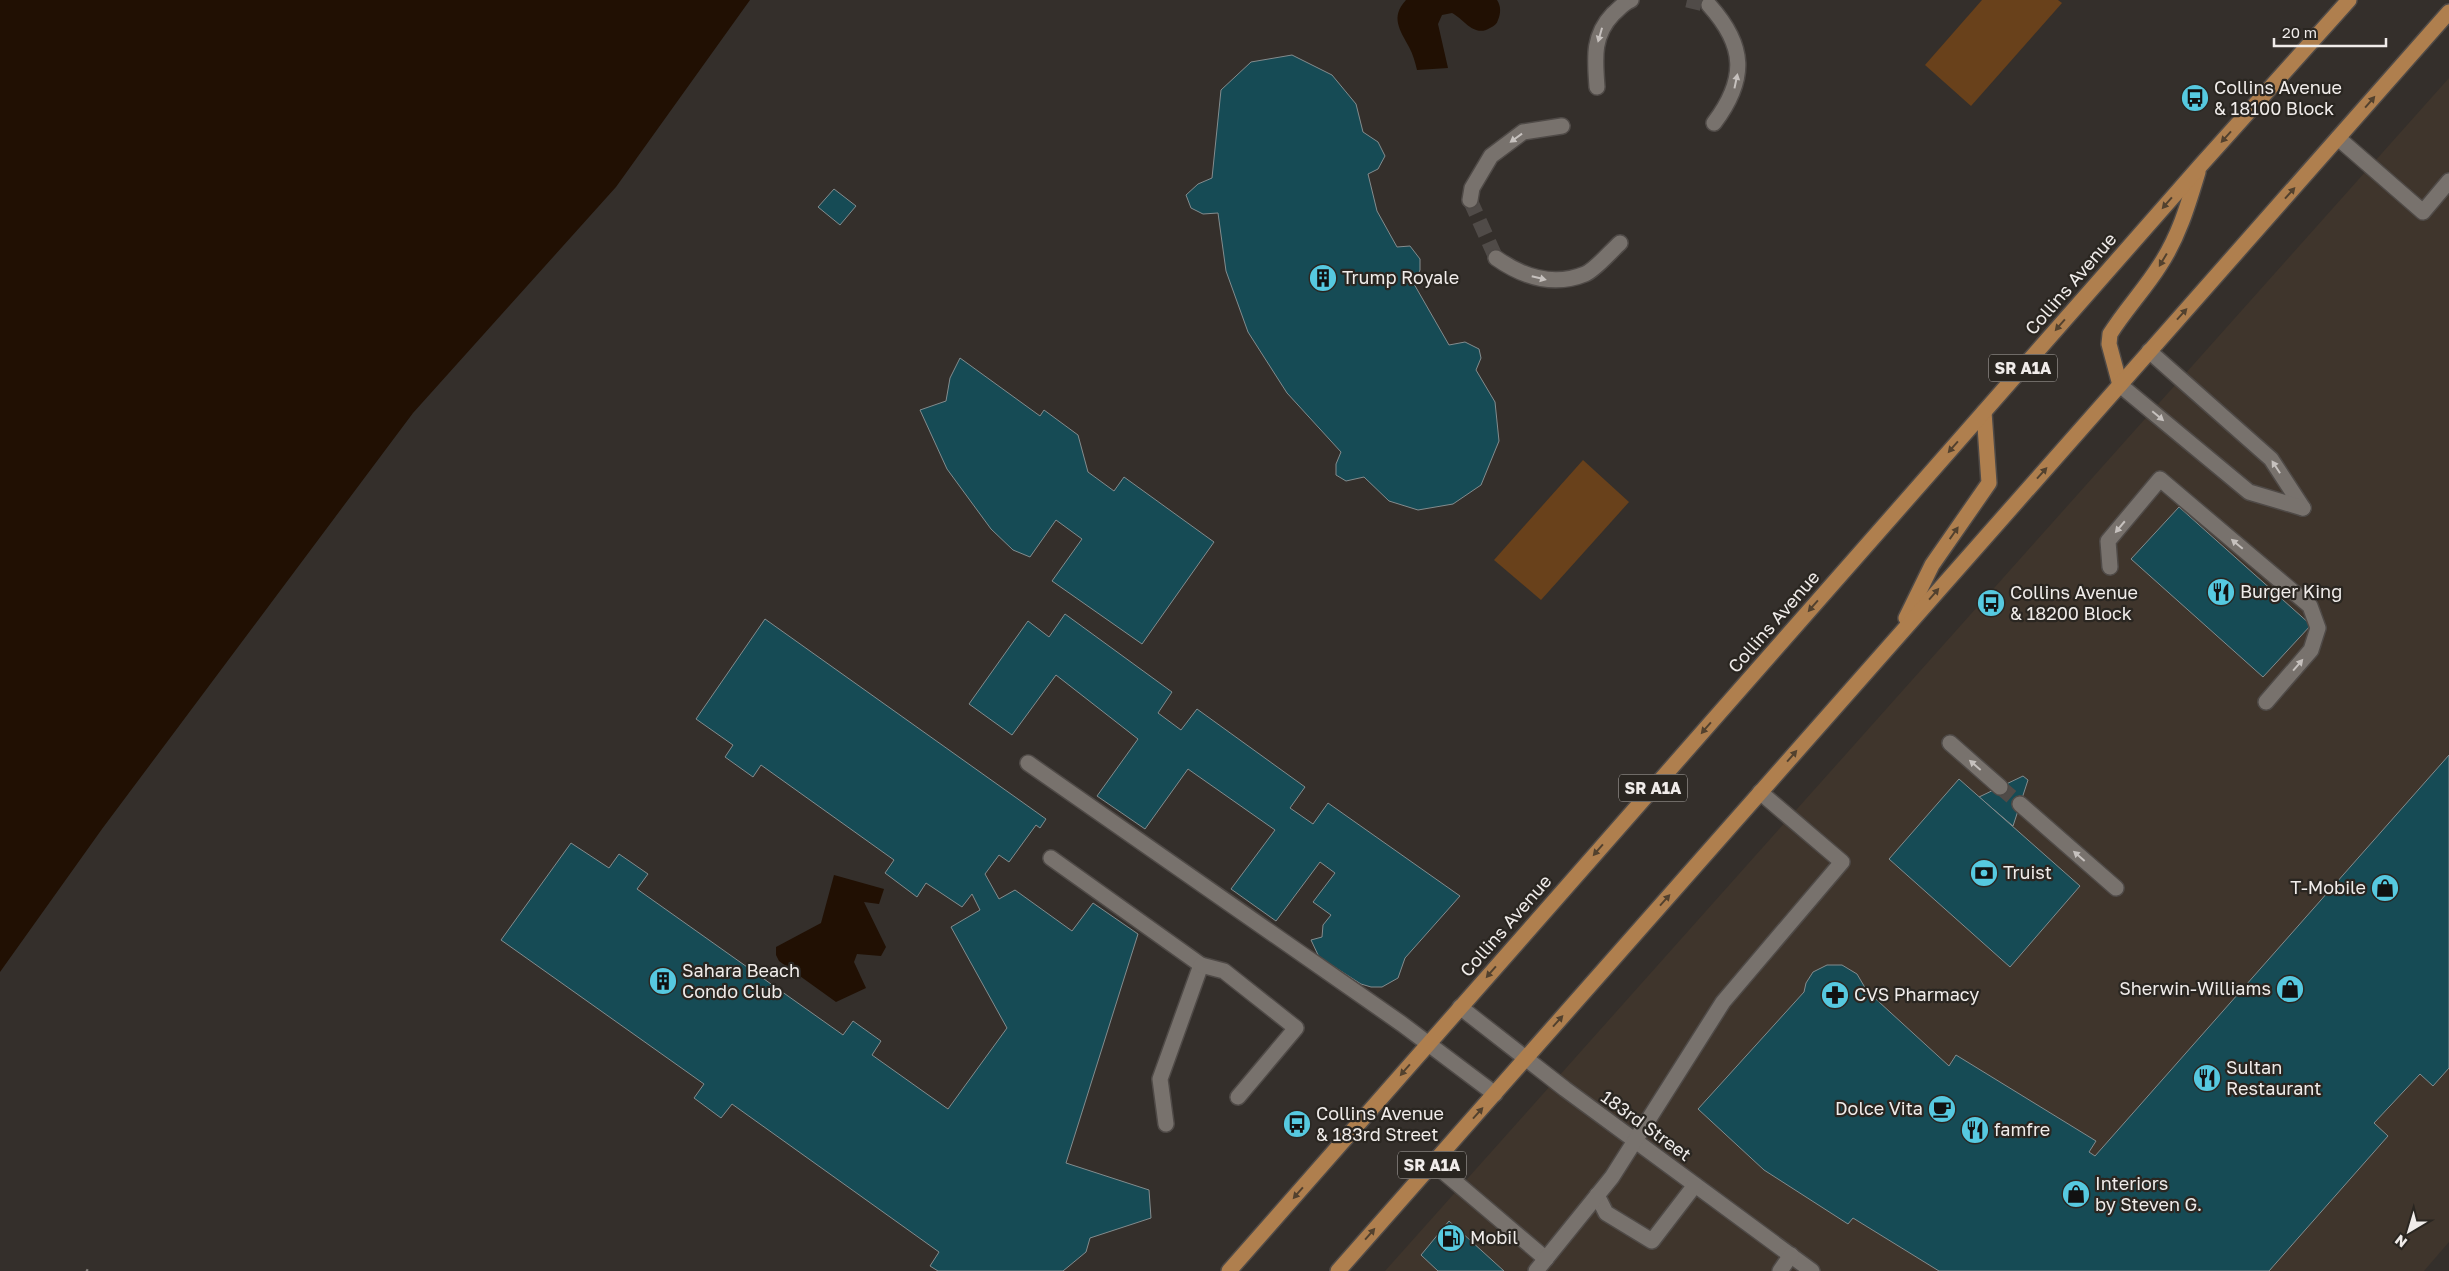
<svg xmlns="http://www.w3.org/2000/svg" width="2449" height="1271" viewBox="0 0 2449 1271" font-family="'Golos Text',sans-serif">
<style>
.built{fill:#3f352c}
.green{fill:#69411b}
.water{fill:#211003}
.building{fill:#164b55;stroke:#838c8e}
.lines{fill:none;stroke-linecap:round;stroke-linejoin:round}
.minor-tunnel{stroke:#504b48;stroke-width:15;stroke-dasharray:15 8;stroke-linecap:butt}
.minor-casing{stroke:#4f4a47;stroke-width:18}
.major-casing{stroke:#4f4a47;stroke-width:18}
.path{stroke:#85807d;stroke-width:3;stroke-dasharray:4 4;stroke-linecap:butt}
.minor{stroke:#78726d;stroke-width:15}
.major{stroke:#af7f4e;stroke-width:15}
.oneway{fill:#c6c1be}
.oneway2{fill:#52412e}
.labels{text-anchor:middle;stroke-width:4.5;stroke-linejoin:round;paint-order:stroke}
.shield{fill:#2a2621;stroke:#b5b1ae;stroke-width:1}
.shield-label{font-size:16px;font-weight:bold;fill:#f0ecea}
.poi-label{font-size:18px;fill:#f0ecea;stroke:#2a2621;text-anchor:start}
.street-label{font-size:18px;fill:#f0ecea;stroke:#2a2621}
</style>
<rect width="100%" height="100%" fill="#342f2b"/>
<polygon class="built" points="2449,78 2449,1242 2424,1271 1385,1271"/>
<g class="green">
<polygon points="1982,0 2058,0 2062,3 1971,106 1925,65"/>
<polygon points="1583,460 1629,502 1541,600 1494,560"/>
</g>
<g class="water">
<polygon points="0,0 750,0 616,187 413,413 102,829 0,972"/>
<path d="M1406 0H1497C1501 6 1501 13 1498 20 1497 24 1494 26 1490 28 1474 38 1464 19 1452 13L1442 15 1438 24 1448 68 1417 70C1415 62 1413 54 1409 47 1400 30 1390 17 1406 0Z"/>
<polygon points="834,875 884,889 879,904 864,902 886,947 881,956 857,954 854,962 866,988 836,1002 779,961 776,955 776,947 821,923"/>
</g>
<g class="building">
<polygon points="1292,55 1332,75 1356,104 1363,132 1378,142 1385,156 1378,169 1368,174 1377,211 1397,247 1410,246 1420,259 1420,270 1414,284 1449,345 1465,342 1479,349 1481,358 1476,370 1495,402 1499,441 1481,485 1453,504 1418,510 1389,501 1364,477 1346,481 1336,475 1336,464 1341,452 1287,393 1248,332 1226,271 1218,213 1203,214 1191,208 1186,195 1198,184 1212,178 1221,90 1251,62"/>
<polygon points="834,189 856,206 840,225 818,207"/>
<polygon points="960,358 1040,416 1044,410 1078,435 1088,472 1114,491 1124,477 1214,542 1142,644 1052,581 1082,539 1056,520 1030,557 1013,550 991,529 947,469 920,410 946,401 950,378"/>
<polygon points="2179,507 2311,625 2263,677 2131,559"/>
<polygon points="1065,614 1172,692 1158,713 1181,730 1197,709 1305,787 1290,808 1313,824 1328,803 1460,896 1405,958 1398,978 1382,987 1371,987 1361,984 1319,957 1311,940 1322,937 1323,925 1331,915 1313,902 1335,873 1320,862 1276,921 1231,889 1275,830 1188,769 1145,829 1097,796 1138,739 1056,675 1012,735 969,704 1028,621 1049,637"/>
<polygon points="765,619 1046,819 1040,828 1036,825 1009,862 999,855 985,874 999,899 1015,890 1072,931 1093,903 1138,934 1066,1163 1149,1190 1151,1218 1090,1238 1086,1252 1063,1271 938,1271 930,1266 939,1252 732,1104 721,1118 694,1098 704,1084 501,940 571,843 609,868 619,854 648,874 637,889 843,1035 853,1021 881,1041 872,1055 948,1109 1007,1028 951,927 980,910 972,894 962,907 926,883 917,897 885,873 894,860 761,765 753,777 725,757 733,745 696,719"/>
<polygon points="2449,755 2449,1068 2433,1086 2420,1074 2374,1123 2388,1136 2269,1271 1939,1271 1853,1218 1848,1224 1764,1170 1698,1109 1804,992 1806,983 1813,972 1827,965 1842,965 1857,974 1867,991 1949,1066 1956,1055 2096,1141 2089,1152 2095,1156"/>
<polygon points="2023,776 2028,780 2013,826 1979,797"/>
<polygon points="1959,779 2080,886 2010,967 1889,859"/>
<polygon points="1449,1221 1504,1271 1438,1271 1421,1255"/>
</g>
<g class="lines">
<g class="minor-tunnel">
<polyline points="1687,0 1709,5"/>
<polyline points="1470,200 1496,258"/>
<polyline points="2000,787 2020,804"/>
</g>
<defs>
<g id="minor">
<path d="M1709 5C1746 46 1747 79 1714 123"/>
<path d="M1597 87C1595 59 1592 36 1613 14 1619 9 1623 3 1631 0"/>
<polyline points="2338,138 2423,212 2449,181"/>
<polyline points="1470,200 1472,188 1491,156 1523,132 1562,126"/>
<path d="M1496 258C1523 277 1553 287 1585 274 1595 270 1611 251 1620 243"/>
<polyline points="2149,351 2271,459 2303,508"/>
<polyline points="2120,385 2249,492 2303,508"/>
<polyline points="2110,567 2108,541 2160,479 2310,606 2318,628 2311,650 2266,702"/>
<polyline points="1950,743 2000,787"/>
<polyline points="1028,763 1402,1024 1495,1094"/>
<polyline points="2020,804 2116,888"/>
<polyline points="1051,858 1201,965 1160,1079 1166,1124"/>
<polyline points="1201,965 1224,971 1296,1028 1238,1097"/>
<polyline points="1460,1007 1565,1089 1812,1271"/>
<polyline points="1433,1163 1546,1259"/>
<polyline points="1597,1195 1606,1213 1652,1241 1695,1185"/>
<polyline points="1536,1271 1612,1177 1723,1002 1842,862 1760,792"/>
<polyline points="1780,1271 1791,1255"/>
</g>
<g id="major">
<path d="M2120 385 2109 344 2110 334C2125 310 2145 289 2160 265 2179 236 2188 205 2198 172"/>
<polyline points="1906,618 1932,565 1989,483 1984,412"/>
<polyline points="1229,1271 2200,166 2349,0"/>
<polyline points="1338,1271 2449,12"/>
</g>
</defs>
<use href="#minor" class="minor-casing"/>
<use href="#major" class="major-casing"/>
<polyline class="path" points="86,1270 88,1271"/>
<use href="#minor" class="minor"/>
<use href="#major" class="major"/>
</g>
<defs><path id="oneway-solid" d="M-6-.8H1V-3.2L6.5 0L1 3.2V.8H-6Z" transform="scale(1.25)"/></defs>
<g class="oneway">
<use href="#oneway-solid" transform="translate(1600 35) rotate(106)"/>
<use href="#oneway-solid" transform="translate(1736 81) rotate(-78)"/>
<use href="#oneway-solid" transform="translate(1516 138) rotate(144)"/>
<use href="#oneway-solid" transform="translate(1539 278) rotate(14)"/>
<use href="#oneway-solid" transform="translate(2158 416) rotate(40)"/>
<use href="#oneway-solid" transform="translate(2276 467) rotate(-123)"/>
<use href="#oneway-solid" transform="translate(2120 527) rotate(130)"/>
<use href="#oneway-solid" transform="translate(2237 544) rotate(-140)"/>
<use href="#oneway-solid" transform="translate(2298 665) rotate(-49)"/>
<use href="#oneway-solid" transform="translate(1975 765) rotate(-139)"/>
<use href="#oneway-solid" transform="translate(2079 856) rotate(-139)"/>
</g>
<g class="oneway2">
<use href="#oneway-solid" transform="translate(2370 102) rotate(-49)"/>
<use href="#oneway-solid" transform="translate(2226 137) rotate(132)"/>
<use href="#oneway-solid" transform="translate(2290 193) rotate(-48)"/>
<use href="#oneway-solid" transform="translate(2167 203) rotate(131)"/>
<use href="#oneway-solid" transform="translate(2163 260) rotate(121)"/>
<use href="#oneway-solid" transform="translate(2182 314) rotate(-48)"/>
<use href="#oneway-solid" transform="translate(2060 325) rotate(131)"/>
<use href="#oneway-solid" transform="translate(1953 447) rotate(131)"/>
<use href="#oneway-solid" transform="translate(2042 473) rotate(-48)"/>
<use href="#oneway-solid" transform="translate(1954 533) rotate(-55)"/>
<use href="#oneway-solid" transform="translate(1934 594) rotate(-49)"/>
<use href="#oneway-solid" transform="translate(1813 606) rotate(131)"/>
<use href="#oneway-solid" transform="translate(1706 728) rotate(131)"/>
<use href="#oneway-solid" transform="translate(1792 756) rotate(-49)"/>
<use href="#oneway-solid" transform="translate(1598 850) rotate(131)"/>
<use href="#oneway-solid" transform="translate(1665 900) rotate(-48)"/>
<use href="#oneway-solid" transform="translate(1491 972) rotate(131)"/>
<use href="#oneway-solid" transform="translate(1558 1021) rotate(-48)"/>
<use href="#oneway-solid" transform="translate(1405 1070) rotate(131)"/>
<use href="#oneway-solid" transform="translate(1478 1113) rotate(-48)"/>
<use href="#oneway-solid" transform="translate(1298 1193) rotate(131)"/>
<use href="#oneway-solid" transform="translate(1370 1234) rotate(-49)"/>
</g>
<defs>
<symbol id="bus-disc" viewBox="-11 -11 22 22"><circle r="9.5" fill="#56c9e0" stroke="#2a2621"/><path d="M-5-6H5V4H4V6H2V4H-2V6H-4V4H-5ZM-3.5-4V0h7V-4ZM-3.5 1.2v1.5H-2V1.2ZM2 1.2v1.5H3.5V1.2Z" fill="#111"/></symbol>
<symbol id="building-disc" viewBox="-11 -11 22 22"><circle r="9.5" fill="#56c9e0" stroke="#2a2621"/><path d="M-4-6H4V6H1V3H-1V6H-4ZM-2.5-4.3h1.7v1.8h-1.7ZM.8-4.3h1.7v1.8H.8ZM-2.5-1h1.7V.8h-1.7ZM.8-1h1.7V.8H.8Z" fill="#111"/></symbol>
<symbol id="restaurant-disc" viewBox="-11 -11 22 22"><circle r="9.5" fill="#56c9e0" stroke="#2a2621"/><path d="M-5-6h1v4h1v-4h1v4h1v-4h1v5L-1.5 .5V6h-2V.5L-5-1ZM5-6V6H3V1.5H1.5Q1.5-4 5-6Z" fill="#111"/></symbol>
<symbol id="bank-disc" viewBox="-11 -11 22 22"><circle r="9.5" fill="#56c9e0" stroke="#2a2621"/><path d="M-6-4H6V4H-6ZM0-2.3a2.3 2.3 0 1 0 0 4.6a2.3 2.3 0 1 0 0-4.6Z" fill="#111"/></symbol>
<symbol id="shop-disc" viewBox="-11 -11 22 22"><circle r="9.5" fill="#56c9e0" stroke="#2a2621"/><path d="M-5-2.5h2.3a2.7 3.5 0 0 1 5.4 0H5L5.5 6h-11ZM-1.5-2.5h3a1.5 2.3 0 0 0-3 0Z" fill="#111"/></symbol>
<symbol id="pharmacy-disc" viewBox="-11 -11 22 22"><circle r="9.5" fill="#56c9e0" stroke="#2a2621"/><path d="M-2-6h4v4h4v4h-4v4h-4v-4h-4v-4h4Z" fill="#111"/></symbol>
<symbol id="cafe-disc" viewBox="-11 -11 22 22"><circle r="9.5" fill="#56c9e0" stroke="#2a2621"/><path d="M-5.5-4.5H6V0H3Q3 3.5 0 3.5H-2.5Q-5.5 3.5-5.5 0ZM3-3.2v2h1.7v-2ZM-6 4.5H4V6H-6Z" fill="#111"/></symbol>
<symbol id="fuel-disc" viewBox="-11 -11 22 22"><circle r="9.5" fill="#56c9e0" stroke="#2a2621"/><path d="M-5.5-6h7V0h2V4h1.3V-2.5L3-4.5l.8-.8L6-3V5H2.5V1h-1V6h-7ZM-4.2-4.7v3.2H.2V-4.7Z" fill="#111"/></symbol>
</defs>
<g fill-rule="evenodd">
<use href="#bus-disc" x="2179" y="82" width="32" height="32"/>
<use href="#building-disc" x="1307" y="262" width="32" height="32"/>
<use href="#restaurant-disc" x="2205" y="576" width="32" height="32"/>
<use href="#bus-disc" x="1975" y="587" width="32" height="32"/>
<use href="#bank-disc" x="1968" y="857" width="32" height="32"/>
<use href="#shop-disc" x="2369" y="872" width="32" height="32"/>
<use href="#building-disc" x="647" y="965" width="32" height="32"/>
<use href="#shop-disc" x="2274" y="973" width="32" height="32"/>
<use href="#pharmacy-disc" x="1819" y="979" width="32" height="32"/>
<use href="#restaurant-disc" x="2191" y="1062" width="32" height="32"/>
<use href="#cafe-disc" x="1926" y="1093" width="32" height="32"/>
<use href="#bus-disc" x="1281" y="1108" width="32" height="32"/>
<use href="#restaurant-disc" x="1959" y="1114" width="32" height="32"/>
<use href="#shop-disc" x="2060" y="1178" width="32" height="32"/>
<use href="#fuel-disc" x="1435" y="1222" width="32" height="32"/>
</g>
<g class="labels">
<g class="shield">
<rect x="1989" y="354.5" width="68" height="27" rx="4"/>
<rect x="1619" y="774.5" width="68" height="27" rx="4"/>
<rect x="1398" y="1151.5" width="68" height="27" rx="4"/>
</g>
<g class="shield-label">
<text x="2023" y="374">SR A1A</text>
<text x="1653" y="794">SR A1A</text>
<text x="1432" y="1171">SR A1A</text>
</g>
<g class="poi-label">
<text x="2214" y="94">Collins Avenue<tspan x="2214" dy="21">&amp; 18100 Block</tspan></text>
<text x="1342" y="284">Trump Royale</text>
<text x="2240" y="598">Burger King</text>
<text x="2010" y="599">Collins Avenue<tspan x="2010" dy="21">&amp; 18200 Block</tspan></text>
<text x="2003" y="879">Truist</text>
<text x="2366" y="894" text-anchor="end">T-Mobile</text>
<text x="682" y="977">Sahara Beach<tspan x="682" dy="21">Condo Club</tspan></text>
<text x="2271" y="995" text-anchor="end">Sherwin-Williams</text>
<text x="1854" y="1001">CVS Pharmacy</text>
<text x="2226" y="1074">Sultan<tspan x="2226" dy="21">Restaurant</tspan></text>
<text x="1923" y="1115" text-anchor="end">Dolce Vita</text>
<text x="1316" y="1120">Collins Avenue<tspan x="1316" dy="21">&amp; 183rd Street</tspan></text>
<text x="1994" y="1136">famfre</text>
<text x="2095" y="1190">Interiors<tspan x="2095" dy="21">by Steven G.</tspan></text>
<text x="1470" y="1244">Mobil</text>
</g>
<g class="street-label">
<text transform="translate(2071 284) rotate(-49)" y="6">Collins Avenue</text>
<text transform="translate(1774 622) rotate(-49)" y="6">Collins Avenue</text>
<text transform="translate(1506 926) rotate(-49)" y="6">Collins Avenue</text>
<text transform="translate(1646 1126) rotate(36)" y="6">183rd Street</text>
</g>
</g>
<g transform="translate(2409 1231) rotate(218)" stroke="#2a2621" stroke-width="4" paint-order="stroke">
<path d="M0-4L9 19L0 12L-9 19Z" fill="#f0ecea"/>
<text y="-8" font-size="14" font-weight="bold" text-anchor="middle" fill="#f0ecea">N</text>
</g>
<path d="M2274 38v8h112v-8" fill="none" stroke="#f0ecea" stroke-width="2.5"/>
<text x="2282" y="38" font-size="15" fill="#f0ecea" stroke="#2a2621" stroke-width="4" paint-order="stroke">20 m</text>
</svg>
